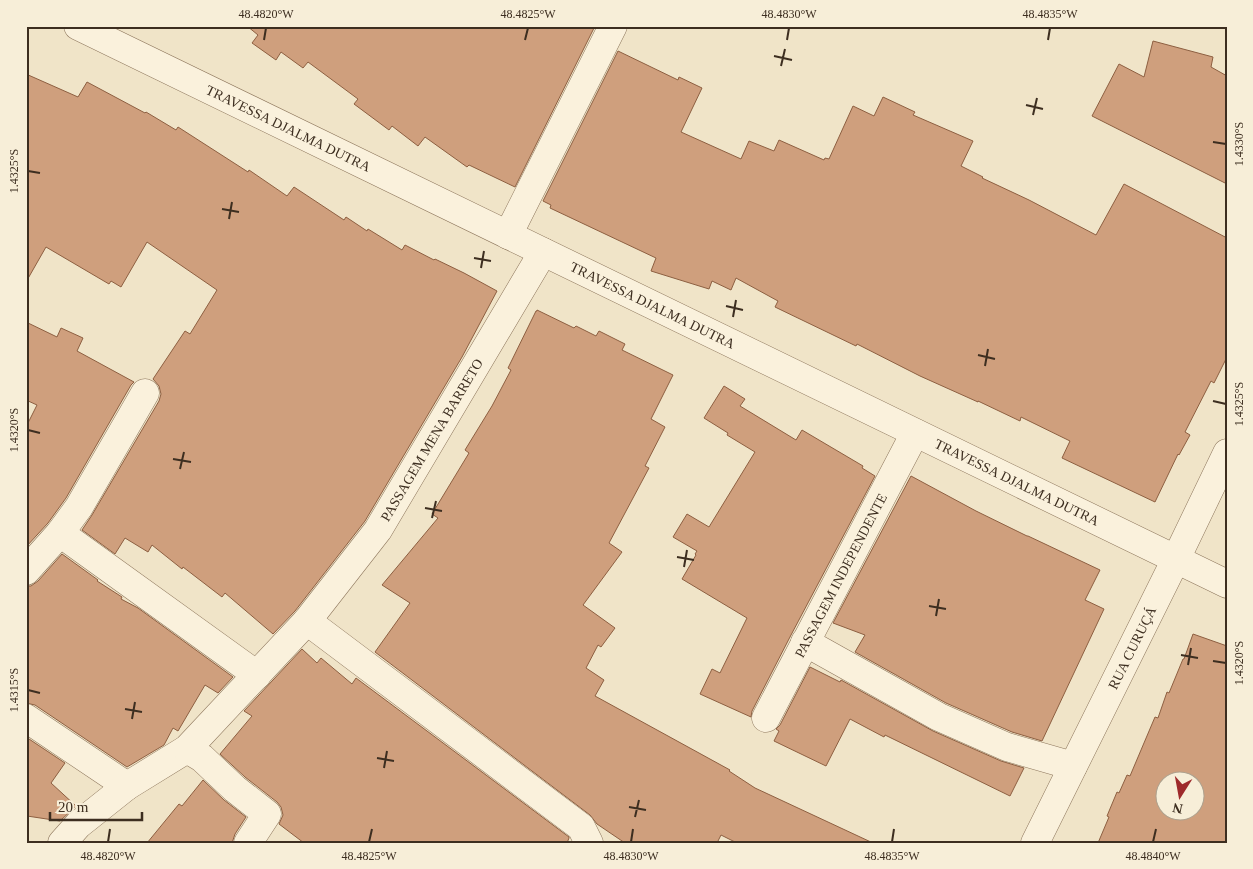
<svg xmlns="http://www.w3.org/2000/svg" width="1253" height="869" viewBox="0 0 1253 869" font-family="Georgia,serif">
<style>
.building{fill:#cf9f7d;stroke:#8d5f41;fill-rule:evenodd}
.lines{fill:none;stroke-linecap:round;stroke-linejoin:round}
.minor-casing{stroke:#8d765c;stroke-width:29}
.minor{stroke:#faf1dc;stroke-width:28}
.ticks{fill:none;stroke:#3d2e20;stroke-width:2}
.labels{text-anchor:middle;stroke-width:5;stroke-linejoin:round;paint-order:stroke}
.street-label{font-size:14px;fill:#3d2e20;stroke:#f7eed8}
.neatline{fill:none;stroke:#3d2e20;stroke-width:2}
.ticks-label{font-size:12px;text-anchor:middle;fill:#3d2e20}
</style>
<rect width="100%" height="100%" fill="#f0e4c8"/>
<g class="building">
<polygon points="247,26 595,26 515,187 469,165 467,167 425,137 418,146 392,126 389,130 354,104 358,99 308,62 303,68 281,52 276,60 252,43 258,35"/>
<polygon points="1153,41 1213,57 1211,67 1227,76 1227,184 1092,116 1119,64 1144,77"/>
<polygon points="618,51 678,80 679,77 702,88 681,132 741,159 749,141 774,151 779,140 824,160 825,158 829,159 853,106 874,116 883,97 915,112 913,115 973,141 961,166 983,177 982,178 1029,200 1096,235 1124,184 1227,238 1227,357 1214,383 1211,381 1185,432 1190,435 1179,455 1178,454 1155,502 1062,458 1070,441 1021,417 1020,421 978,401 978,402 920,376 857,344 856,346 775,307 778,301 736,278 731,290 712,281 709,289 651,271 656,258 550,208 551,205 543,201"/>
<polygon points="26,74 78,97 87,82 145,113 146,112 176,130 178,127 248,172 249,170 287,196 294,187 344,220 346,217 367,231 368,229 402,250 405,245 434,260 435,259 464,273 497,291 462,357 365,521 295,611 273,634 225,593 222,597 183,567 182,569 152,545 148,552 125,538 115,554 82,530 92,515 159,401 161,394 159,386 153,379 185,331 190,334 217,290 147,242 121,287 111,281 109,284 46,247 26,282"/>
<polygon points="537,310 574,328 576,326 596,336 599,331 625,344 622,350 673,375 651,419 665,427 645,466 649,468 609,543 622,552 583,605 615,628 601,647 598,645 586,668 604,680 595,696 730,770 729,771 755,788 873,843 737,843 721,835 717,843 625,843 597,824 590,815 375,652 410,603 382,585 438,518 432,514 469,453 465,450 492,406 511,370 508,368 536,311 537,311"/>
<polygon points="26,322 57,337 61,328 83,338 77,351 134,382 131,385 66,498 48,523 26,547 26,427 37,405 26,400"/>
<polygon points="724,386 745,399 740,406 796,440 802,430 863,466 862,468 875,476 791,635 752,711 751,717 700,694 712,669 720,673 747,618 682,579 696,555 695,554 697,551 673,537 687,514 709,527 755,452 727,435 728,433 704,418"/>
<polygon points="911,476 976,511 1027,536 1028,536 1100,570 1085,600 1104,609 1042,741 1012,732 946,703 855,652 865,635 833,623"/>
<polygon points="62,554 98,580 97,581 122,597 121,599 138,608 233,677 218,693 205,685 178,731 173,728 164,745 127,767 35,705 26,703 26,586 31,586 38,581"/>
<path d="M1193 634 1227 646V843H1098L1109 817 1107 816 1117 792 1119 793 1127 775 1130 776 1155 717 1158 718 1167 692 1169 693 1183 659H1184ZM1166 782H1196V812H1166Z"/>
<polygon points="302,649 317,663 321,658 352,684 356,678 569,837 569,838 567,843 304,843 279,824 283,815 281,807 277,802 245,777 220,754 252,716 244,711"/>
<polygon points="810,667 840,682 841,680 933,731 1001,761 1024,768 1010,796 885,735 884,737 850,719 826,766 774,741 779,731 776,729 780,725"/>
<polygon points="26,737 65,763 51,783 76,806 60,821 27,816 26,818"/>
<polygon points="203,780 224,800 246,817 235,834 232,843 147,843 179,804 182,806"/>
</g>
<g class="lines">
<defs>
<g id="minor">
<path id="s1" d="M78 26 1227 584"/>
<polyline points="508,235 613,26"/>
<polyline points="60,533 257,675"/>
<polyline points="26,571 60,533 79,507 145,393"/>
<polyline points="307,621 581,827 589,843"/>
<polyline points="805,642 939,717 1007,747 1073,766"/>
<path id="s2" d="M26 718 127 786 187 749 307 621 378 530 543 252"/>
<path id="s3" d="M766 718 915 433"/>
<polyline points="187,749 202,758 235,789 267,814 248,843"/>
<polyline points="62,843 78,825 127,786"/>
<path id="s4" d="M1035 843 1176 559 1227 453"/>
</g>
</defs>
<use href="#minor" class="minor-casing"/>
<use href="#minor" class="minor"/>
</g>
<path class="ticks" d="M264 40 266 28M525 40 528 28M787 40 789 28M1048 40 1050 28M774 56 792 60M781 66 785 49M1026 105 1043 109M1033 115 1037 98M1213 142 1226 144M28 171 40 173M222 209 239 212M229 219 232 202M474 258 491 261M481 268 484 251M726 306 743 310M733 317 736 300M978 355 995 359M985 366 988 349M1213 401 1226 404M28 430 40 433M173 459 191 462M180 469 184 452M425 508 442 511M432 518 436 501M677 557 694 560M684 567 687 550M929 606 946 609M936 616 939 599M1181 655 1198 658M1213 661 1226 663M1188 665 1191 648M28 690 40 693M125 709 142 712M132 719 135 702M377 758 394 761M384 768 387 751M629 807 646 810M635 817 639 800M108 842 110 829M369 842 372 829M631 842 633 829M892 842 894 829M1153 842 1156 829"/>
<g class="labels">
<g class="street-label">
<text dy="5" stroke="none"><textPath href="#s1" startOffset="234">TRAVESSA DJALMA DUTRA</textPath></text>
<text dy="5" stroke="none"><textPath href="#s1" startOffset="639">TRAVESSA DJALMA DUTRA</textPath></text>
<text dy="5" stroke="none"><textPath href="#s2" startOffset="588">PASSAGEM MENA BARRETO</textPath></text>
<text dy="5" stroke="none"><textPath href="#s1" startOffset="1044">TRAVESSA DJALMA DUTRA</textPath></text>
<text dy="5" stroke="none"><textPath href="#s3" startOffset="161">PASSAGEM INDEPENDENTE</textPath></text>
<text dy="5" stroke="none"><textPath href="#s4" startOffset="218">RUA CURUÇÁ</textPath></text>
</g>
</g>
<rect width="1253" height="869" fill="none" stroke="#f7eed8" stroke-width="55"/>
<g transform="translate(1180 796) rotate(191)"><circle r="24" fill="#f7eed8" stroke="#ada18e"/>
<path d="M0-4L9 19L0 12L-9 19Z" fill="#9e2a2b"/>
<text y="-8" font-size="14" font-weight="bold" text-anchor="middle" fill="#3d2e20">N</text>
</g>
<path d="M50 812v8h92v-8" fill="none" stroke="#3d2e20" stroke-width="2.5"/>
<text x="58" y="812" font-size="15" fill="#3d2e20" stroke="#f7eed8" stroke-width="4" paint-order="stroke">20 m</text>
<rect x="28" y="28" width="1198" height="814" class="neatline"/>
<g class="ticks-label">
<text x="266" y="18">48.4820°W</text>
<text x="528" y="18">48.4825°W</text>
<text x="789" y="18">48.4830°W</text>
<text x="1050" y="18">48.4835°W</text>
<text transform="translate(1239 144) rotate(-90)" y="4">1.4330°S</text>
<text transform="translate(14 171) rotate(-90)" y="4">1.4325°S</text>
<text transform="translate(1239 404) rotate(-90)" y="4">1.4325°S</text>
<text transform="translate(14 430) rotate(-90)" y="4">1.4320°S</text>
<text transform="translate(1239 663) rotate(-90)" y="4">1.4320°S</text>
<text transform="translate(14 690) rotate(-90)" y="4">1.4315°S</text>
<text x="108" y="860">48.4820°W</text>
<text x="369" y="860">48.4825°W</text>
<text x="631" y="860">48.4830°W</text>
<text x="892" y="860">48.4835°W</text>
<text x="1153" y="860">48.4840°W</text>
</g>
</svg>
